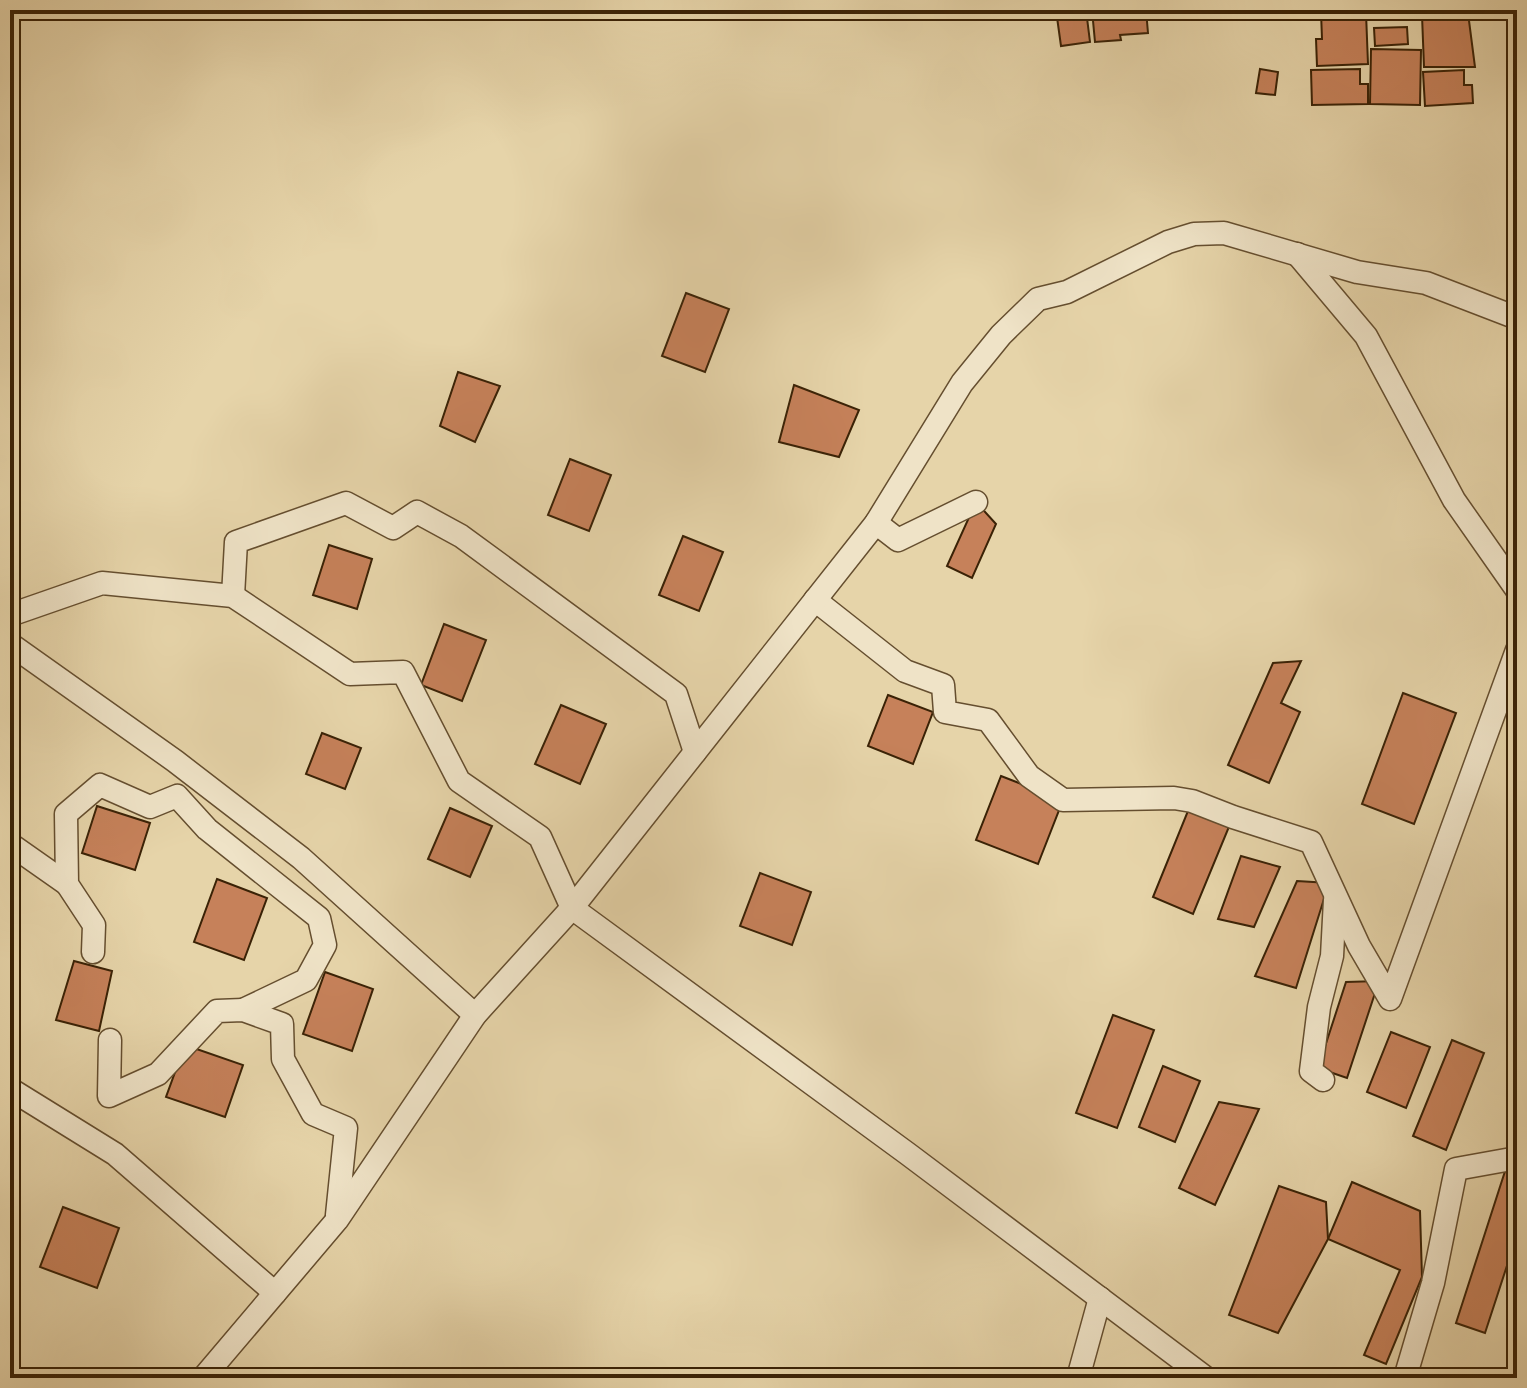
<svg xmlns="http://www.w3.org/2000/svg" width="1527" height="1388" viewBox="0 0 1527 1388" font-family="Cardo,serif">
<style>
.building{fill:#c6815a;stroke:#3a2206;stroke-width:2}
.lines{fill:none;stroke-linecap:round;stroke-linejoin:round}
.street-casing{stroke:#654e2f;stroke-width:25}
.street{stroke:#efe3c7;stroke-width:22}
</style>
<rect width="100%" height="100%" fill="#e6d4a9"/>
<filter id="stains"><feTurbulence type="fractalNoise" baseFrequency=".0025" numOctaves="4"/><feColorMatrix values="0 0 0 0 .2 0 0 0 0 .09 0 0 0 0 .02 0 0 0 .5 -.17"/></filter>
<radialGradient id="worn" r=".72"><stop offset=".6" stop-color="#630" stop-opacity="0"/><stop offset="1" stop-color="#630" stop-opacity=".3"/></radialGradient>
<g class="building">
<polygon points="1056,10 1086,10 1090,42 1061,46"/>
<polygon points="1092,10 1146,10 1148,33 1120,35 1121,40 1095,42"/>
<polygon points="1341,10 1442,10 1442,13 1370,15 1370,12 1341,12"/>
<polygon points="1321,12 1366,13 1368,64 1317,66 1316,39 1322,39"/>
<polygon points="1468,13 1475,67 1424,67 1422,15"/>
<polygon points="1407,27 1408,44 1375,46 1374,28"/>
<polygon points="1371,49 1421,50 1420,105 1370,104"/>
<polygon points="1260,69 1278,72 1275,95 1256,93"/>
<polygon points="1360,69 1360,84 1368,84 1368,104 1312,105 1311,70"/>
<polygon points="1464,70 1464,85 1472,85 1473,103 1425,106 1423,72"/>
<polygon points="686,293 729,309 705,372 662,356"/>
<polygon points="458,372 500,386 475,442 440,426"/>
<polygon points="794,385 859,410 839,457 779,442"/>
<polygon points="570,459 611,475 589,531 548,515"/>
<polygon points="976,502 996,524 972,578 947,566"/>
<polygon points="683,536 723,552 699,611 659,595"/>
<polygon points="329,545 372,559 357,609 313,595"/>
<polygon points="444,624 486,640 462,701 421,685"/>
<polygon points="1301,661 1281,703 1300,712 1269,783 1228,765 1273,663"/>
<polygon points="1403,693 1456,713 1414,824 1362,804"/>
<polygon points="888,695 933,712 913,764 868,746"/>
<polygon points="561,705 606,724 580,784 535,764"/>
<polygon points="322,733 361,748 345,789 306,774"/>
<polygon points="1001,776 1063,800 1038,864 976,840"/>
<polygon points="1192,801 1233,817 1193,914 1153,897"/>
<polygon points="97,806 150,823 135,870 82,853"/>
<polygon points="450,808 492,826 470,877 428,859"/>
<polygon points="1241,856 1280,867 1254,927 1218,919"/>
<polygon points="760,873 811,892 792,945 740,926"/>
<polygon points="217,879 267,898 244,960 194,942"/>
<polygon points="1297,881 1329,883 1296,988 1255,976"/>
<polygon points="74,961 112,971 99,1031 56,1020"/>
<polygon points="325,972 373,989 352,1051 303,1034"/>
<polygon points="1379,981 1347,1078 1318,1068 1346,982"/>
<polygon points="1113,1015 1154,1030 1117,1128 1076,1113"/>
<polygon points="1391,1032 1430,1047 1406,1108 1367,1092"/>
<polygon points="1452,1040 1484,1053 1446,1150 1413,1136"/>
<polygon points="185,1045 243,1065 225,1117 166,1097"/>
<polygon points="1163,1066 1200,1081 1175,1142 1139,1127"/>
<polygon points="1219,1102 1259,1109 1215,1205 1179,1188"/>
<polygon points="1508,1162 1517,1165 1517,1235 1485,1333 1456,1323"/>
<polygon points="1352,1182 1420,1211 1422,1277 1386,1364 1364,1355 1400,1270 1328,1239"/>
<polygon points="1279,1186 1326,1202 1328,1239 1278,1333 1229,1315"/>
<polygon points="63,1207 119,1228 97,1288 40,1267"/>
</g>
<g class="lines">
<defs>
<g id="street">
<polyline points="1297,254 1366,336 1454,500 1517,590"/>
<polyline points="876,523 898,540 976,502"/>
<polyline points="233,596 236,542 346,503 393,528 417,512 461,536 676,694 695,752"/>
<polyline points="815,600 905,671 943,685 945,712 988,720 1029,776 1063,800 1174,798 1192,801 1233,817 1311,842 1359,946 1390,999 1517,650"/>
<polyline points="10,615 102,583 233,596 350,674 403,672 459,781 540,837 572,908 908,1154 1206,1378"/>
<polyline points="10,644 175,761 301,858 475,1015"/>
<polyline points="10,844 67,884"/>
<polyline points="93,952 94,925 67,884 66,814 100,785 150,807 177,796 207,829 319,918 325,945 306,980 243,1010"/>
<polyline points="110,1040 109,1096 158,1074 217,1011 243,1010 282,1024 283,1059 313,1114 346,1128 337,1215"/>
<polyline points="1323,1080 1311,1071 1319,1007 1332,956 1335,900"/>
<polyline points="10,1089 115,1154 275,1293"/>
<polyline points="203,1378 337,1220 475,1015 572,908 876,523 962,383 1001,335 1038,299 1067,292 1168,242 1194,234 1224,233 1357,272 1426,283 1517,318"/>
<polyline points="1078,1378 1100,1298"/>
<polyline points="1405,1378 1433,1283 1456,1169 1517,1158"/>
</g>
</defs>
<use href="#street" class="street-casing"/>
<use href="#street" class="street"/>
</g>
<rect width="1527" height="1388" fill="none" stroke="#e6d4a9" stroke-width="40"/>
<rect x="12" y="12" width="1503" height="1364" fill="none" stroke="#3a2206" stroke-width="4"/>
<rect x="20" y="20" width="1487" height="1348" fill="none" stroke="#3a2206" stroke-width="2"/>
<rect width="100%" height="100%" filter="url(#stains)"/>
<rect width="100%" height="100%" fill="url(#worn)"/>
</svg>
